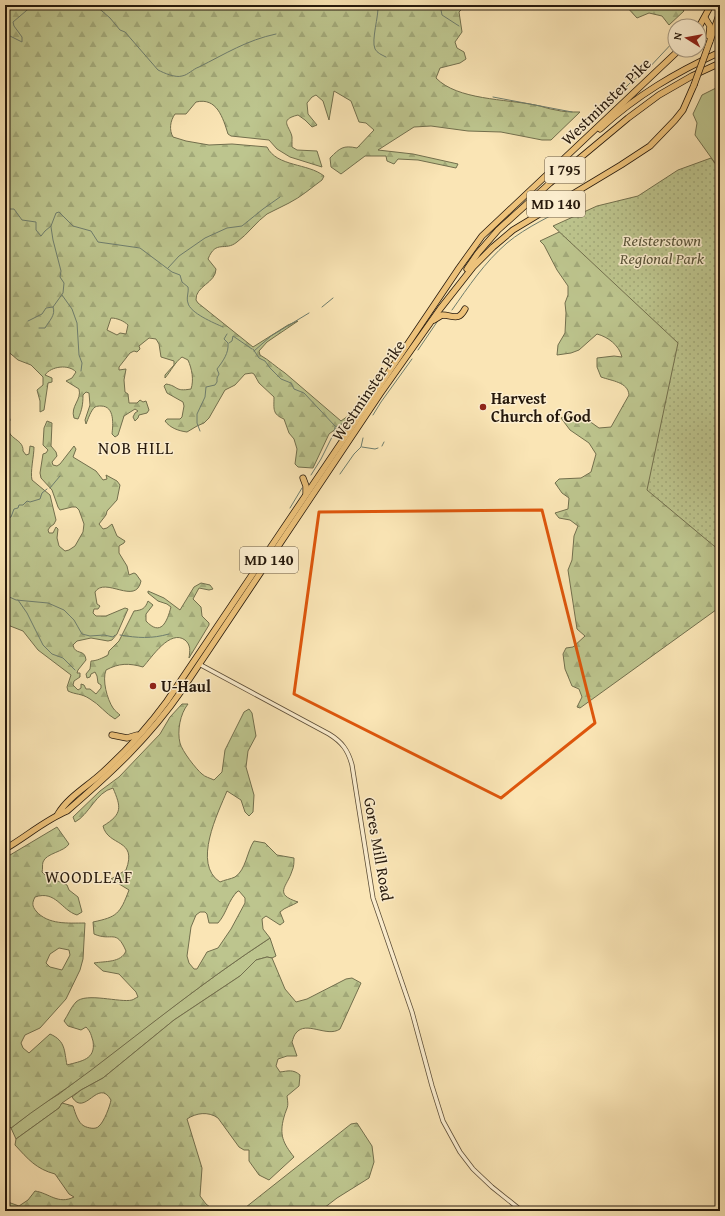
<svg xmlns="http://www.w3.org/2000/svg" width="725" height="1216" viewBox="0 0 725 1216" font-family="'Gentium Book Plus',serif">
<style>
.grass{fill:#bdc58e;stroke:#726f4d}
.forest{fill:url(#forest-firs);stroke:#726f4d;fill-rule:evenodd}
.park{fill:url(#park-dots);stroke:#726f4d}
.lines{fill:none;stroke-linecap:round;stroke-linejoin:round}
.stream{stroke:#6e7d6d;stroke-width:1}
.minor-casing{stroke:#5b4c36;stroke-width:5}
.highway-casing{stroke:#26190c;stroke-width:7}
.minor{stroke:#fceecf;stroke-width:3.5}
.highway{stroke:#edc27a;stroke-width:5.5}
.highway-bridge-casing{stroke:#26190c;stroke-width:7;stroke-linecap:butt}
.highway-bridge{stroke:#edc27a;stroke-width:5.5}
.marked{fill:none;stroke:#de560c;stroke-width:3;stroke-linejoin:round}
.poi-dot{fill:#8f2418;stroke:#fceecf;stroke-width:1.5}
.labels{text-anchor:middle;stroke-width:3;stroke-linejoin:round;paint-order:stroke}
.shield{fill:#fceecf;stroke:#665946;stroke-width:1}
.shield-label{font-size:15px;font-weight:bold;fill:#26190c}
.street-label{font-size:16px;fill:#26190c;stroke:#fceecf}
.park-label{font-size:16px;font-style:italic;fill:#5b553a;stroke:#fceecf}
.poi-label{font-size:16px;font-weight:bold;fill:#26190c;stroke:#fceecf;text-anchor:start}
.neighbourhood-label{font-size:17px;letter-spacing:1px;fill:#26190c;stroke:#fceecf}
</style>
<defs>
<pattern id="forest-firs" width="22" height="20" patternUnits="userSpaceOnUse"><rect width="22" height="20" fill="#bdc58e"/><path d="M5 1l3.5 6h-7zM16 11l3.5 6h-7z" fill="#a2a979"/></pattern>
<pattern id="park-dots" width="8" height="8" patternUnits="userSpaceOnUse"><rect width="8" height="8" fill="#bdc58e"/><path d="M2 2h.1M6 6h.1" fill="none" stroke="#a2a979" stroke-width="1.8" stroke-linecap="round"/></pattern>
</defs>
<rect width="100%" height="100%" fill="#fae5b5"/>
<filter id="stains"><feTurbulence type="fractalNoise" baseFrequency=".005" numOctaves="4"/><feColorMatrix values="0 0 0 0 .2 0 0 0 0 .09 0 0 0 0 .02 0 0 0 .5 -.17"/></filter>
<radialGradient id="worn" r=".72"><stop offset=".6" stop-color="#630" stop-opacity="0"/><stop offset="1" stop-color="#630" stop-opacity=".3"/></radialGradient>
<g class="grass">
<polygon points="720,86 720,170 695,135 697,123 693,114 702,95"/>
<path d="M270 938 276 956 272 958 267 957 256 960 240 976 174 1020 103 1078 81 1090 62 1103 59 1108 16 1139 11 1128 38 1107 59 1094C129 1041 197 986 270 938Z"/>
</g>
<g class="forest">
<path d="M5 5H466L459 12 462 32 455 42 457 48 464 52 466 59 460 63 440 68 436 78C457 100 506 99 535 105 542 106 548 109 556 110 563 112 572 112 580 112L551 140H542L501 132 468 131 431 126 414 127 378 150 413 154 458 164 456 168 418 160 398 159 394 164 387 161 386 156H365L341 174 331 167 330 158C340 148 343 145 357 148L374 130 366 123 359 122 351 101 334 91 329 120 323 101 316 95 312 97 307 103 308 114 317 125 312 127 305 120 298 115C278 120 290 126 292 137 292 140 292 143 292 147L297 150 317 151 322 167 290 157 277 149 269 140 231 136 228 134C223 118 217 97 196 102L186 114H175C170 121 169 130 173 137L186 141 209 145 232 144 267 147C277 167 308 163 324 176L322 180C311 188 301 197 289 203 282 207 274 210 267 214 256 222 248 234 237 242 225 252 216 239 208 259L216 269C216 283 195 286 196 300L198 303 253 347 288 325 298 321 267 342 259 351 260 355C269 360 276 367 285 373L341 421 348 416H353L329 434 313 468 298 467 295 464 297 449 294 439 289 433 284 419C272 414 274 409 274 397L259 383 254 374 252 373 245 374 235 385 225 390 209 418 204 423 197 426 187 432C179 431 170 428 165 421L167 419H180L182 417 184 406 183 402 167 393 164 386 166 384C179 386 174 392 191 389 194 380 192 369 188 360L182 357C175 362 171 371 165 378V375L174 365V361L161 357 159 344 156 339 149 338 139 346 140 349 137 352 134 351 130 353 119 367V370L126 369 124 380 125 392 128 394 129 403H137L140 400 143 402 146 401 149 410 147 413 139 415 138 418 135 421 133 417 135 413 138 411 135 409 124 416 118 435 115 437 112 434C113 425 115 406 101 406 99 406 97 406 95 407 91 410 88 419 86 424L85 420 90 405 89 393 86 392 83 395C83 404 82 410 78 419L74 418C70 406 82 400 79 389L66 381 72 378 76 372C69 364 51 366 45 375L52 378V382L48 383 44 410 40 412V401L37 390 43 385V377L31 365 18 360 5 349ZM111 318C117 318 124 321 128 325L126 334 120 333 117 335 107 330Z"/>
<polygon points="625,5 680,5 684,11 669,25 662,16 649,13 637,18"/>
<path d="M572 226 666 272 720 540V607L580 708 577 707 582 697 579 689 572 686 565 669 563 654 566 648 573 647 585 636 577 629 568 570 572 560 574 536 578 526 570 520 559 518 555 513 568 509 569 498 562 493 555 483 559 479 581 478 591 472 596 454 589 443 570 430 561 418 568 415 585 418 599 428 611 427 629 395C628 382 612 381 601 377L597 367V358L614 356 622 357C619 345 608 337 597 334L579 350 571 353 557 355 558 345 565 333 566 313 565 303 568 295V286L557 270 544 245 540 241Z"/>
<path d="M9 416 10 420C2 440 24 437 23 451L26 455 29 454 30 446 34 447C34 456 30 472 32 480L50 495 56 520 54 524 50 527 48 530 49 533H53L56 527 58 529 57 538 59 546 65 551 69 550 75 546 83 532 84 524 79 510 76 507H72L60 510 58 507 52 490 41 478 40 473 43 454 46 453 48 450 43 445 44 428 47 421 52 423 51 446 56 452 57 456 52 462 53 465 57 466 60 464 74 446 76 449 73 457 96 471 103 480 107 479 106 475 117 481 120 485 117 500 107 511 106 515 99 524 103 529 107 528 112 524 117 536 125 541 124 543 119 546V553L127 566 129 575 134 573 136 574 141 581C136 606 105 576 95 592L97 604 100 606 98 609H94L93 613 96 616H106L125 608 128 609 117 634 112 640 108 641 91 638 77 641 73 645C75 656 85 648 86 660L78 670 77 673H80V677L74 681 73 685 78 690 81 688V684L84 685 86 689H90L96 694 101 688V685L98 683 97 676 95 672 91 674 90 677 87 678 86 674 90 669 91 661C96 661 103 658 108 655L109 651 119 641 134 611C142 610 145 609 148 601L153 605 146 614V621C161 637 167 622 171 607L167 604 158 601 148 593V591L164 598 180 610 194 587 201 583 210 585 213 589 209 590 199 588 193 599 201 607 202 616 209 623V625L189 658C190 651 191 645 185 640 170 629 152 657 143 667 129 663 119 663 106 670 102 680 107 699 113 708 115 711 118 713 120 715L115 719C106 714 99 704 90 699 81 693 76 695 68 691L67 687 71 675 38 650 23 631 5 624V418Z"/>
<path d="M182 704H188C180 714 177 731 180 743 182 751 196 769 202 774 205 777 210 778 214 780L222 772 225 750 244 712 249 709 252 713 256 736 248 751 246 767 254 795 253 812 249 816 245 812 241 800 227 791C218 813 192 864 220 882 224 880 231 879 235 877 246 870 247 851 254 841L265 843 277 855 294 858C294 862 294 867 292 871 287 887 273 894 298 902 292 906 285 907 280 912L284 922 280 925 266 916 262 919 263 929 270 938C207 979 149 1026 90 1071 64 1091 36 1108 11 1128L5 1123V1026L7 1016 5 1010V858L57 827 69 844C64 852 46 853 43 862 42 865 43 869 42 872L46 876 67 885 69 890 78 897 82 912 77 915C61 910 56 890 35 897 32 903 32 906 36 911 48 925 68 923 85 923L83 959 80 970 66 999 40 1028 25 1035 21 1043 23 1048 29 1053 50 1034C66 1041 64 1051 67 1065 81 1061 96 1060 93 1041 91 1035 91 1032 86 1027L81 1030 68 1026 64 1021C68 1015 71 1007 76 1002 86 992 120 1003 132 1000 133 1000 137 997 138 997L136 992 119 974 103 971 94 963C105 961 121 963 126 951 116 928 112 942 94 934L93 922C117 917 120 914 129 890L111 879 126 870C138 838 108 847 103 826 123 814 121 807 113 788 96 792 89 815 75 822L73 817 100 791 119 777 160 734 170 717ZM238 891H239L245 898V903L231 929 218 948 207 952 197 969H194L189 963 187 956 191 927 196 915 200 912H205L207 914 209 923H218C227 913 228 900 238 891ZM59 948 69 950 70 955 62 970 50 967 46 963 50 954Z"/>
<path d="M267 957 272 958 285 989 296 1002 307 999 346 979 352 978 361 983 340 1029C327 1038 306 1020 296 1033 294 1035 293 1039 292 1042L297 1056H287L278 1059 276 1066 280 1072C288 1071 293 1069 300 1075L299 1086 287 1096C289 1109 287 1106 284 1117 279 1135 283 1143 294 1157L269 1180 259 1175 249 1161V1150H244L239 1147 218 1118C208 1111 196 1113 187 1119L202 1168 200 1196 206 1204 215 1211H5V1201L19 1206 28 1200 35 1191C49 1193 58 1205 74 1197L69 1194 55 1174C36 1169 28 1159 15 1145L16 1139 59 1108 62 1103 73 1106C75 1112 78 1123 84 1126 88 1128 96 1130 99 1126 104 1122 110 1106 111 1100 98 1077 85 1118 72 1097L81 1090 103 1078 174 1020 240 976 256 960Z"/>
<polygon points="357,1123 372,1146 374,1162 369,1178 337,1198 324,1208 303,1211 241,1211 351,1124"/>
</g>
<polygon class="park" points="711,158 720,170 720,551 647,490 678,343 553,226 597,206 638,196 678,170"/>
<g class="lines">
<g class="stream">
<path d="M95 5 110 18 120 30 125 32 158 70C164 73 175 78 182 76 188 75 193 69 199 67 225 54 247 40 276 34"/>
<path d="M378 5C379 16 371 40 375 49 377 53 382 55 386 57"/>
<polyline points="440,5 442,15 459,26"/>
<polyline points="667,5 668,6 676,6 681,9"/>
<polyline points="687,26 687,23"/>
<polyline points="5,35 8,35 22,42 22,37 14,26 13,22 33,5"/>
<polyline points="618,95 630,83 646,71 675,40"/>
<polyline points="493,97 572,112"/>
<path d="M5 209H14L22 220 36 222V230L41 236 45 231 51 226 56 213 59 212 73 226 91 231 98 242 140 248 172 272 180 275 182 282 188 287C189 292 186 298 188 303 190 313 214 323 223 327"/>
<polyline points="168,268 179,256 205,238 227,228 242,226 263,209 280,197"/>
<polyline points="62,295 72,309 77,323 79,355 82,363 81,371"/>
<polyline points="322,307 333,298"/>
<path d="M452 310C469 286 484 263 507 243 526 227 553 215 575 203"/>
<polyline points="28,321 42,314 46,308 53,307"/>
<path d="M39 328H45C49 321 56 315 53 307L63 293 64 283 60 277 61 271 53 240 51 227"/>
<polyline points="229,343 232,341 233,336 252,349"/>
<polyline points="253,349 259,358 265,361 270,368 281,379 291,383 294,389 304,393 335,426 337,427"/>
<polyline points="418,350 437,322"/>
<polyline points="254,351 271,336 309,313"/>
<polyline points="373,415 381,402 412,359"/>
<polyline points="338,426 348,420 368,393"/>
<path d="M200 431 197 423V414L205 397 206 387 215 385 217 382V378L219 374 217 369C223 361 229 353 228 343L224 339 227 334"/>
<polyline points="334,433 338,436"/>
<polyline points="382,446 384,442"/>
<polyline points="362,447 375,449 378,448"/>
<polyline points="340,474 354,454 361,447 363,438"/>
<polyline points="311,475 321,459 334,433 335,427"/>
<polyline points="50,488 60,476"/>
<polyline points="290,508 302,488"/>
<polyline points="5,519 11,517 14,509 18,508 19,505 23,505 27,501 30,502 40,499 42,493 47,489"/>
<polyline points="5,595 16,600 48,603 64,610 74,620 82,634 90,636 104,635 113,637 115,635"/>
<polyline points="18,600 27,613 43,645 52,654 63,658 75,670"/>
<path d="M120 635C138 638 151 639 169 634"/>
</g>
<defs>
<path id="minor" d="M199 664 329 734C342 742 348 750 352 765L373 898 412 1012 432 1086 443 1121 460 1152 473 1169 492 1187 522 1211"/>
<g id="highway">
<polyline points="705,18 710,26 709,36"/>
<polyline points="699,27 711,5"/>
<polyline points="710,41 720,12"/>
<path d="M600 129C637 95 675 73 720 52"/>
<polyline points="467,269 478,253 498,230 550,183 628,118 659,95 692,76 720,63"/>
<path d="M434 320 442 315C453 315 458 322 465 309"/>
<polyline points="303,478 306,486 306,493"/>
<polyline points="112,735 127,738 137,735"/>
<path d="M58 814C68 797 88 786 103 772 126 751 148 727 167 701L459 268 482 236 679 50"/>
<path d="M5 849C26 837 45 820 67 811 111 773 149 738 182 690L380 394 440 309 473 267 493 247 513 230 621 165 650 146 675 120 683 110 694 85"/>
</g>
</defs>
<use href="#minor" class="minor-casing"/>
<use href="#highway" class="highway-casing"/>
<use href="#minor" class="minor"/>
<use href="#highway" class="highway"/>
<defs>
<polyline id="highway-bridge" points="694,85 710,41"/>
</defs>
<use href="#highway-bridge" class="highway-bridge-casing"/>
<use href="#highway-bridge" class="highway-bridge"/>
</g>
<path class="marked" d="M542 510 595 723 501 798 294 694 319 512Z"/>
<g class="poi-dot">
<circle cx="483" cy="407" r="4"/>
<circle cx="153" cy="686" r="4"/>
</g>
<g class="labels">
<g class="shield">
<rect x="545" y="157" width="40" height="26" rx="3"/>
<rect x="527" y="191" width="58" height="26" rx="3"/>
<rect x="240" y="547" width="58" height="26" rx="3"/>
</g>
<g class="shield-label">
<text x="565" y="175">I 795</text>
<text x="556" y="209">MD 140</text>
<text x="269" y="565">MD 140</text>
</g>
<g class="street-label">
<text transform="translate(606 101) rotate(-44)" y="6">Westminster Pike</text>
<text transform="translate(368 390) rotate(-56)" y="6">Westminster Pike</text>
<text transform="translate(379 849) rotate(80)" y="6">Gores Mill Road</text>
</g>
<g class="park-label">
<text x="662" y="246">Reisterstown<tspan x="662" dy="18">Regional Park</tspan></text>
</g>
<g class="poi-label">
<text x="491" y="404">Harvest<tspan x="491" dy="18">Church of God</tspan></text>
<text x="161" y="692">U-Haul</text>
</g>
<g class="neighbourhood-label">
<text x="136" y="454">NOB HILL</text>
<text x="89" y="883">WOODLEAF</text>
</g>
</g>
<rect width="725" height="1216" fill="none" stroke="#fae5b5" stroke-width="20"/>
<rect x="6" y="6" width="713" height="1204" fill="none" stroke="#26190c" stroke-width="2"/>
<rect x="10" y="10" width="705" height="1196" fill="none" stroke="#26190c"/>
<g transform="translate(687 38) rotate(281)"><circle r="19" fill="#fceecf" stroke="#a69981"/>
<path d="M0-3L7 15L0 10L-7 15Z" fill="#8f2418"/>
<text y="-6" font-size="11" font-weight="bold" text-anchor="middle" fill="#26190c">N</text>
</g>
<rect width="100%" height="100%" filter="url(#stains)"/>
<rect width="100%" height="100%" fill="url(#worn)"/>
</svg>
